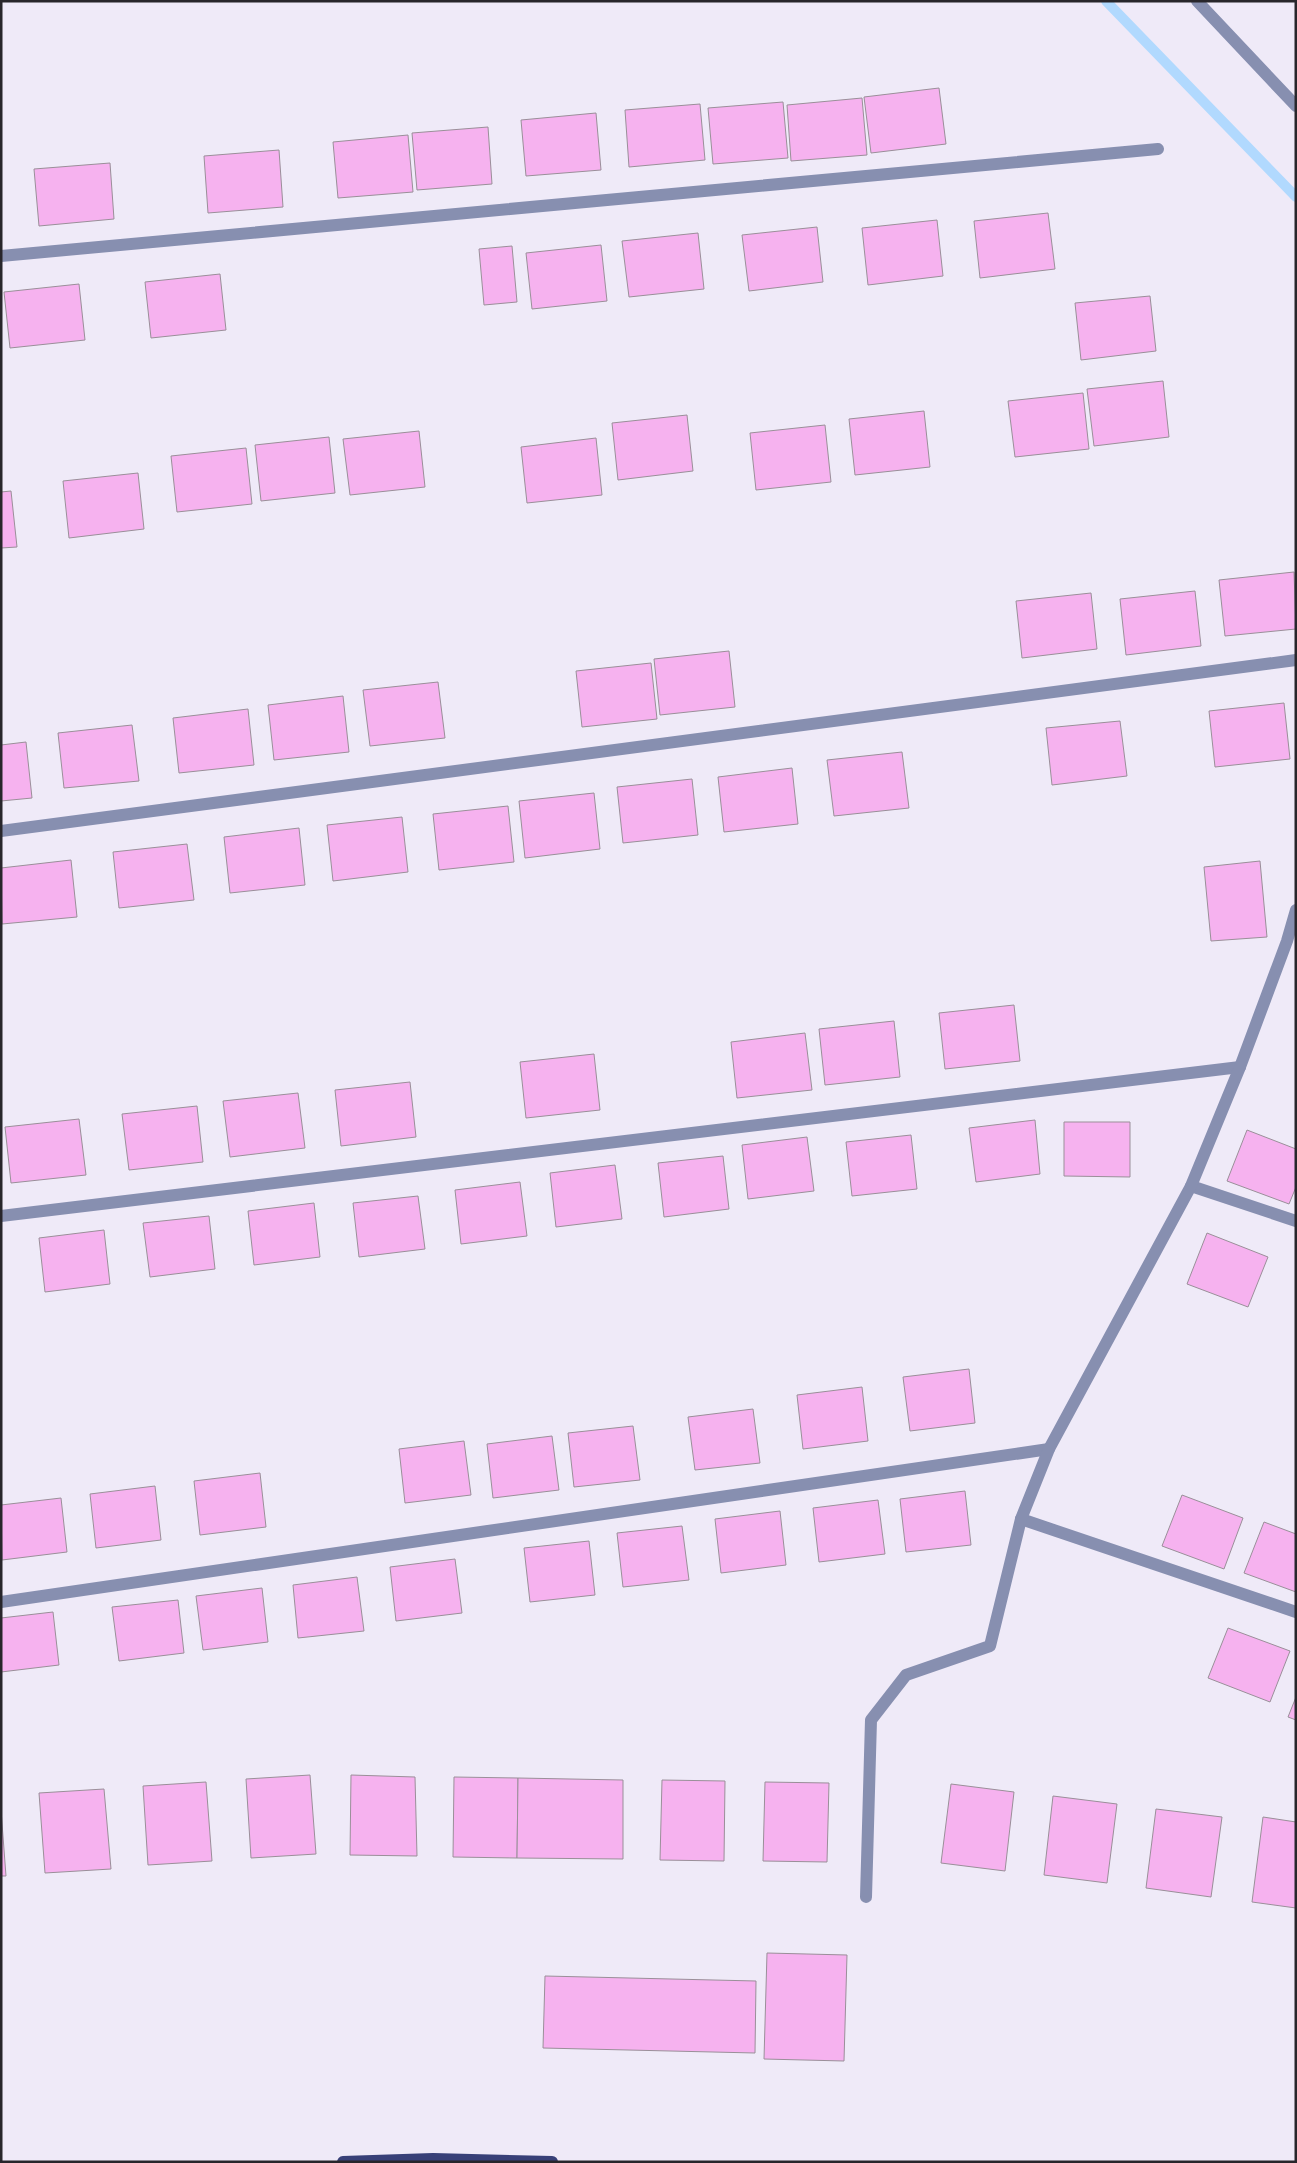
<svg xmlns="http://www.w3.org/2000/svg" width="1297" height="2163" viewBox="0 0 1297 2163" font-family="Manrope,sans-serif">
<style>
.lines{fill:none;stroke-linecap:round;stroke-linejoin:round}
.stream{stroke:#b1d9fe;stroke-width:10}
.building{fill:#f6b2ef;stroke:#9a8f99}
.street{stroke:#878fb0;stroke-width:12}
.primary{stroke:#384078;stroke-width:12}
</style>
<rect width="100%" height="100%" fill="#efeaf8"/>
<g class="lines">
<polyline class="stream" points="1106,1 1296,197"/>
</g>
<g class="building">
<polygon points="939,88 946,144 871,153 864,97"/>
<polygon points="862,98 867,155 791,161 787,105"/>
<polygon points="783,102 788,158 713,164 708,108"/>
<polygon points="700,104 705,160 629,167 625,110"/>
<polygon points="596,113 601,170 526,176 521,120"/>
<polygon points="488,127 492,184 417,190 412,133"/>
<polygon points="408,135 413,192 338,198 333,142"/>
<polygon points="279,150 283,207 208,213 204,156"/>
<polygon points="110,163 114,219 39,226 34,169"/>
<polygon points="1048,213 1055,269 980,278 974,221"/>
<polygon points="937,220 943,276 868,285 862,228"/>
<polygon points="817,227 823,282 749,291 742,235"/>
<polygon points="698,233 704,289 629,297 622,241"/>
<polygon points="601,245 607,301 532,309 526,253"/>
<polygon points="512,246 517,302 484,305 479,249"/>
<polygon points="220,274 226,330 151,338 145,282"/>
<polygon points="79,284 85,340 10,348 4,292"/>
<polygon points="1150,296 1156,351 1081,360 1075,303"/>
<polygon points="1163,381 1169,437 1094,446 1087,389"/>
<polygon points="1083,393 1089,449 1015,457 1008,401"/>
<polygon points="924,411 930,467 855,475 849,419"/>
<polygon points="687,415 693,471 618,480 612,423"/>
<polygon points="825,425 831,482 756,490 750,433"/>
<polygon points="419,431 425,487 350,495 343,439"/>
<polygon points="329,437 335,493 261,501 255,445"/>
<polygon points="596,438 602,495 527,503 521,447"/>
<polygon points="246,448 252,504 177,512 171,456"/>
<polygon points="138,473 144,529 69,538 63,481"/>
<polygon points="11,491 17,547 1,548 1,492"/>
<polygon points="1294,572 1296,629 1225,636 1219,580"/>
<polygon points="1195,591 1201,646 1126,655 1120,599"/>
<polygon points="1091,593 1097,649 1022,658 1016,601"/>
<polygon points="729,651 735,707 660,715 654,659"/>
<polygon points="651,663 657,719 582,727 576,671"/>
<polygon points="438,682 445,738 370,746 363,690"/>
<polygon points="343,696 349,752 274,760 268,705"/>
<polygon points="1284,703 1290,759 1215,767 1209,711"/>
<polygon points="248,709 254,765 179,773 173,718"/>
<polygon points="1120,721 1127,776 1052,785 1046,728"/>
<polygon points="132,725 139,781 64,788 58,733"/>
<polygon points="26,742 32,798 1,801 1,745"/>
<polygon points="902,752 909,808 834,816 827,760"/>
<polygon points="792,768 798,824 724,832 718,777"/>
<polygon points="692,779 698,835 623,843 617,787"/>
<polygon points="594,793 600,849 525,858 519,801"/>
<polygon points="508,806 514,862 439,870 433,814"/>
<polygon points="402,817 408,872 333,881 327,825"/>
<polygon points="299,828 305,885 230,893 224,837"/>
<polygon points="187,844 194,900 119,908 113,852"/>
<polygon points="71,860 77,917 2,924 1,868"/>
<polygon points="1260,861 1267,937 1211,941 1204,867"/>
<polygon points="1014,1005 1020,1061 945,1069 939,1013"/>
<polygon points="894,1021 900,1077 825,1085 819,1029"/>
<polygon points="805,1033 812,1090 737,1098 731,1042"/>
<polygon points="594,1054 600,1110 526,1118 520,1062"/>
<polygon points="410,1082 416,1137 341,1146 335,1090"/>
<polygon points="298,1093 305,1148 230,1157 223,1101"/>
<polygon points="197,1106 203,1162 129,1170 122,1114"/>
<polygon points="79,1119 86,1175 11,1183 5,1127"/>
<polygon points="1035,1120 1040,1174 976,1182 969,1128"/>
<polygon points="1064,1122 1130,1122 1130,1177 1064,1176"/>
<polygon points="1247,1130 1296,1149 1296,1187 1289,1204 1227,1181"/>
<polygon points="911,1135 917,1189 852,1196 846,1142"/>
<polygon points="807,1137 814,1191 748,1199 742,1145"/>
<polygon points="723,1156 729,1209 664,1217 658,1163"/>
<polygon points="615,1165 622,1219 556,1227 550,1173"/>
<polygon points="520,1182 527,1236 461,1244 455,1190"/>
<polygon points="418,1196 425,1249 359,1257 353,1203"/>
<polygon points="314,1203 320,1257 254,1265 248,1211"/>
<polygon points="209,1216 215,1269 150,1277 143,1223"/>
<polygon points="104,1230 110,1284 45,1292 39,1238"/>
<polygon points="1207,1233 1268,1257 1248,1307 1187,1284"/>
<polygon points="969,1369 975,1423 910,1431 903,1377"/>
<polygon points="862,1387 868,1441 803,1449 797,1395"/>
<polygon points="753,1409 760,1463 695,1470 688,1417"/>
<polygon points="633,1426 640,1480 574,1487 568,1433"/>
<polygon points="552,1436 559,1490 493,1498 487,1444"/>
<polygon points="464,1441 471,1495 405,1503 399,1449"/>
<polygon points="260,1473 266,1527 200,1535 194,1481"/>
<polygon points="155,1486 161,1540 96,1548 90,1494"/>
<polygon points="965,1491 971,1545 906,1552 900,1499"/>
<polygon points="1182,1495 1243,1518 1224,1569 1162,1546"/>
<polygon points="61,1498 67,1552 2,1560 1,1505"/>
<polygon points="878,1500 885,1554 819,1562 813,1508"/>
<polygon points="780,1511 786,1565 721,1573 715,1519"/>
<polygon points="1264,1522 1296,1534 1296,1592 1244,1573"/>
<polygon points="682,1526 689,1580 623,1587 617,1533"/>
<polygon points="589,1541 595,1595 530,1602 524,1548"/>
<polygon points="455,1559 462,1613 396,1621 390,1567"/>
<polygon points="357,1577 364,1631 298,1638 293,1585"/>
<polygon points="262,1588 268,1642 203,1650 196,1596"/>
<polygon points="178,1600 184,1653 119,1661 112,1607"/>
<polygon points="53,1612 59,1665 1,1672 1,1618"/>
<polygon points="1228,1628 1290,1651 1270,1702 1208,1678"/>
<polygon points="1296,1697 1296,1720 1288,1717"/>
<polygon points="310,1775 316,1854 251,1858 246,1779"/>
<polygon points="351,1775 415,1777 417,1856 350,1855"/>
<polygon points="454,1777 518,1778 517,1858 453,1857"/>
<polygon points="518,1778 623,1780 623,1859 517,1858"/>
<polygon points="662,1780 725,1781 724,1861 660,1860"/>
<polygon points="206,1782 212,1861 148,1865 143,1786"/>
<polygon points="765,1782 829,1783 827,1862 763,1861"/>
<polygon points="951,1784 1014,1792 1005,1871 941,1863"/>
<polygon points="104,1789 111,1869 45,1873 39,1793"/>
<polygon points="1053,1796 1117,1804 1107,1883 1044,1875"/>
<polygon points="1156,1809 1222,1817 1211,1897 1146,1888"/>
<polygon points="1,1810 6,1876 1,1876"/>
<polygon points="1263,1817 1296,1822 1296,1908 1252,1902"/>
<polygon points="767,1953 847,1955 844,2061 764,2059"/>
<polygon points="545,1976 756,1981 755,2053 543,2048"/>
</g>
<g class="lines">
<g class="street">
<polyline points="1197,1 1296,106"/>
<polyline points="1,256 1158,149"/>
<polyline points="1,831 1296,660"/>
<polyline points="1191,1186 1296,1221"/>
<polyline points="1,1216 1240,1067"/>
<polyline points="1021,1519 1296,1612"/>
<polyline points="1,1602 1049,1449"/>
<polyline points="866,1897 871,1720 906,1675 990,1646 1021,1519 1049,1449 1191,1186 1240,1067 1287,941 1296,910"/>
</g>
<polyline class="primary" points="343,2162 433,2159 552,2162"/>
</g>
<rect width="1297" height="2163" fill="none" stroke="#28262b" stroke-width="5"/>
</svg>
